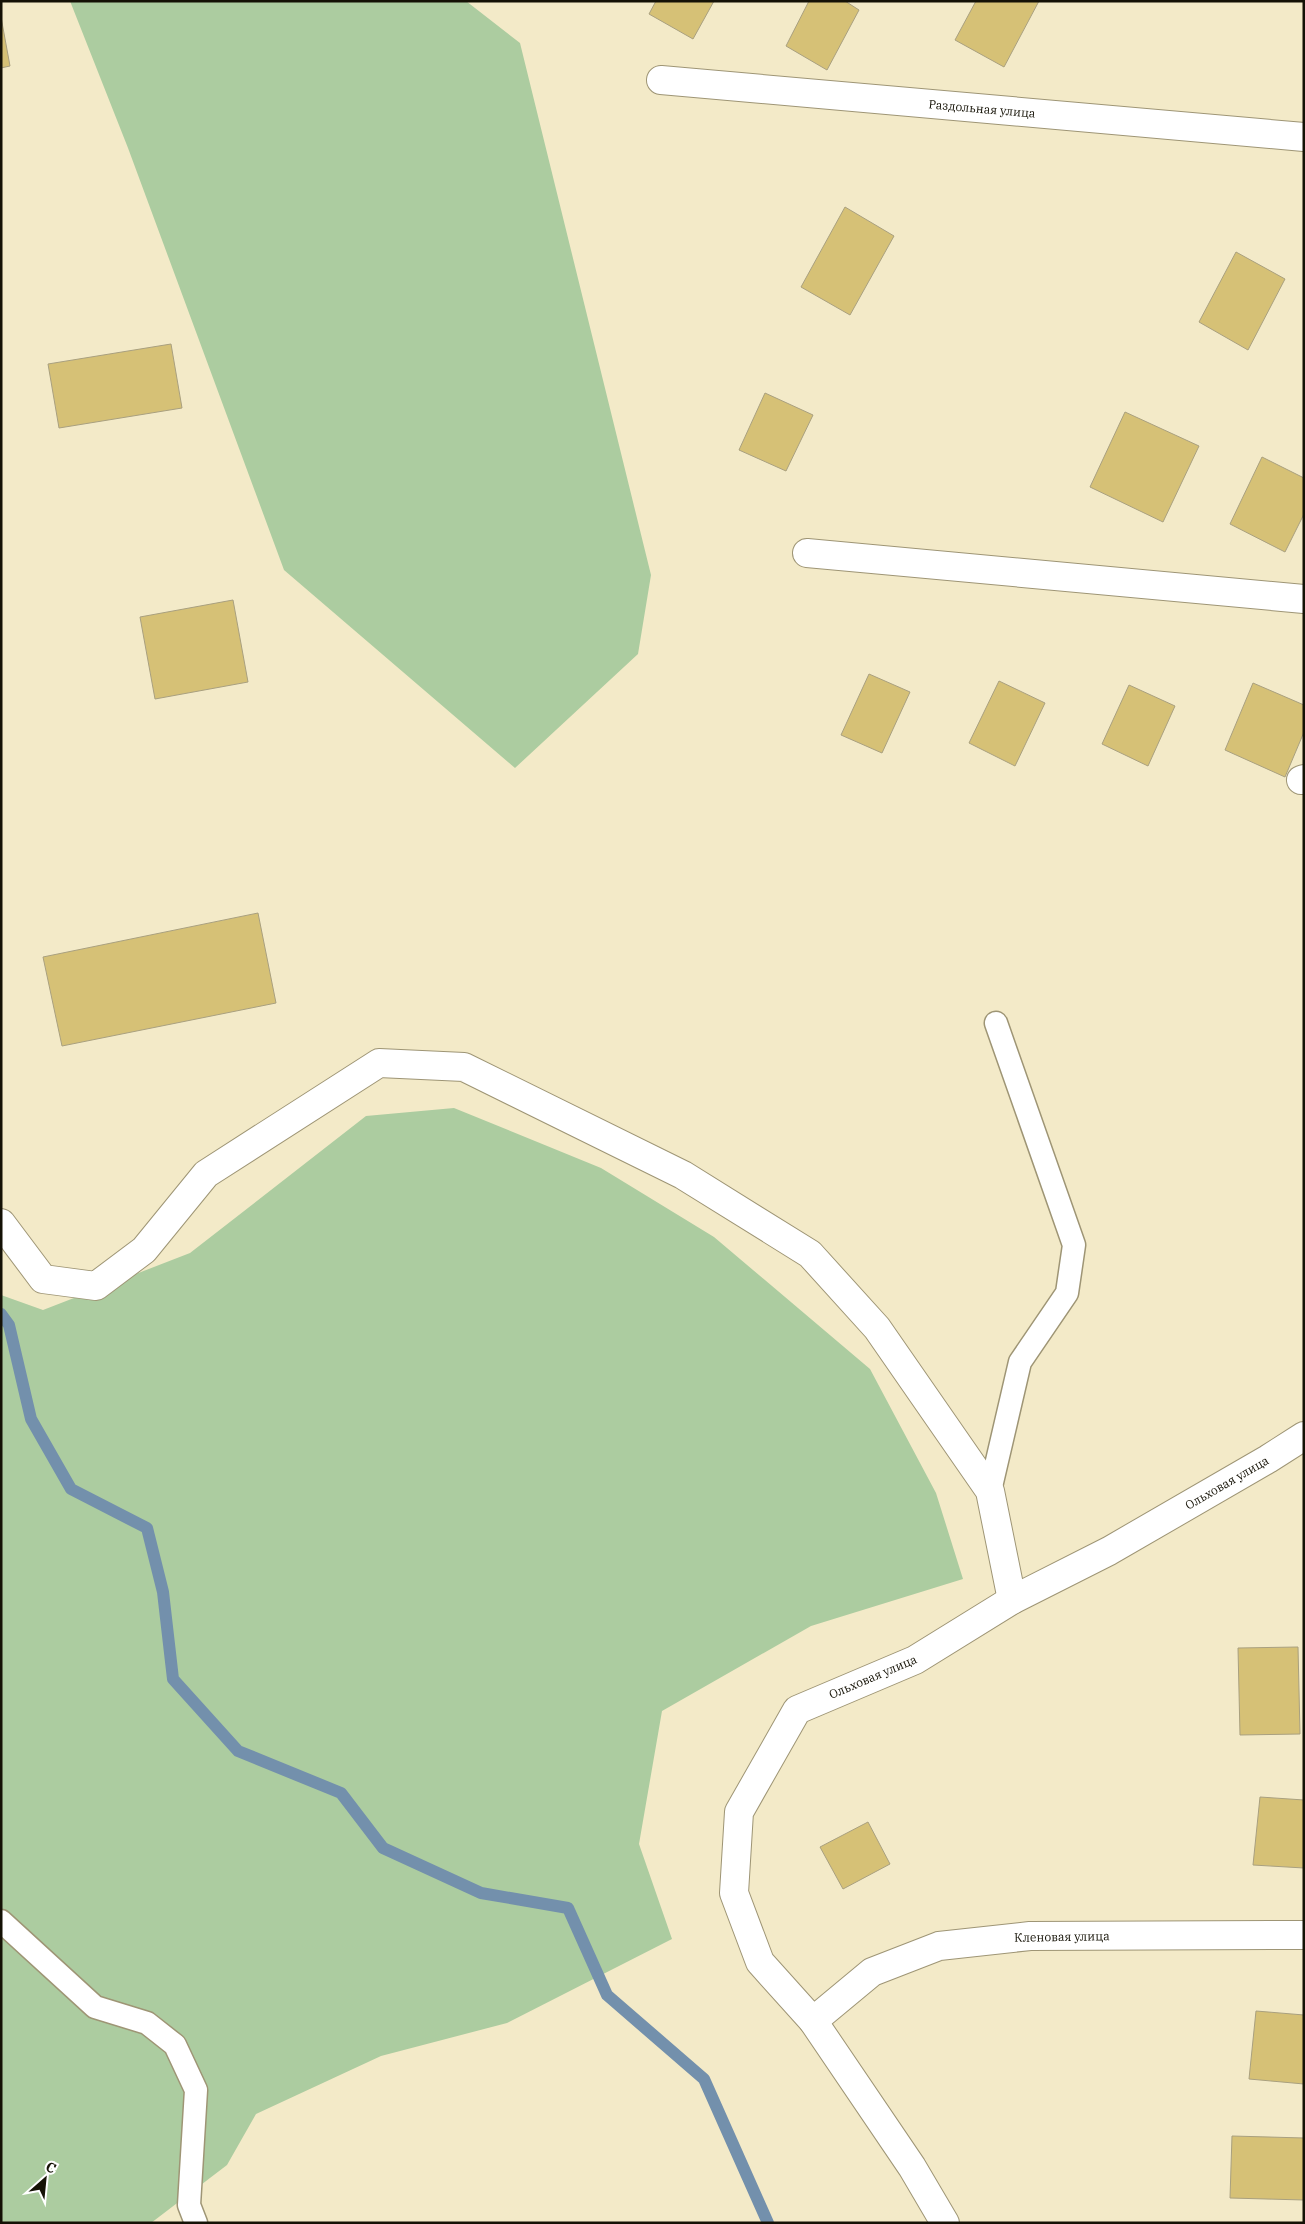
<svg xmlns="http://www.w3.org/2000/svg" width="1305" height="2224" viewBox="0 0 1305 2224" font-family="'IBM Plex Serif',serif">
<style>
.green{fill:#accca0}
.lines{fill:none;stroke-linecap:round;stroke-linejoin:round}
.stream{stroke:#7390ac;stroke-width:12}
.building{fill:#d6c176;stroke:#a9a07f}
.lane-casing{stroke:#9e9575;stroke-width:25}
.street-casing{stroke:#9e9575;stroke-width:30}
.lane{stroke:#fff;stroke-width:22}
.street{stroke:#fff;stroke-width:28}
.labels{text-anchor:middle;stroke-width:5;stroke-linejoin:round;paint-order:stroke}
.street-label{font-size:12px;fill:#141105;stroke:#fff}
</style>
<rect width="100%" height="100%" fill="#f3eac8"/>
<g class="green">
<polygon points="70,1 466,1 520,43 651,575 638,654 515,768 284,570 128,148"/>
<polygon points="454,1108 601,1168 714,1237 870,1369 936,1493 963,1579 811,1626 662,1711 639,1844 672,1939 507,2023 381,2056 256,2114 227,2165 151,2223 1,2223 1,1295 43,1310 190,1253 366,1116"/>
</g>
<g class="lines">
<polyline class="stream" points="1,1314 9,1325 31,1419 71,1489 147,1528 163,1592 173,1679 238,1751 341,1793 383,1848 481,1893 568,1908 607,1995 704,2079 768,2223"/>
</g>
<g class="building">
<polygon points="656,1 714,1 693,39 649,14"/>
<polygon points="809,1 845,1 859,10 827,70 786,46"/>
<polygon points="976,1 1039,1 1004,67 955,40"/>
<polygon points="1,17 10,66 1,68"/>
<polygon points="845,207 894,236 850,315 801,287"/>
<polygon points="1236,252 1285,279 1248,350 1199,322"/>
<polygon points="171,344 182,408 59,428 48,364"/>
<polygon points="765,393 813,415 786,471 739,450"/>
<polygon points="1125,412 1199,446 1163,522 1090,487"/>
<polygon points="1262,457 1304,478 1304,514 1285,552 1230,524"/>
<polygon points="233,600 248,682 155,699 140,617"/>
<polygon points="869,674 910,692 882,753 841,735"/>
<polygon points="999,681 1045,703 1015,766 969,743"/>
<polygon points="1253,683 1304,705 1304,732 1285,777 1225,750"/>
<polygon points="1129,685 1175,706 1148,766 1102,744"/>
<polygon points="258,913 276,1003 62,1046 43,957"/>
<polygon points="1298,1647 1300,1734 1240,1735 1238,1648"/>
<polygon points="1260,1797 1304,1800 1304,1868 1253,1865"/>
<polygon points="868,1822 890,1864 843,1889 820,1847"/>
<polygon points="1256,2011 1304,2015 1304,2084 1249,2079"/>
<polygon points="1232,2136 1304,2138 1304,2200 1230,2198"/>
</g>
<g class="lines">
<defs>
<g id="lane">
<polyline points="990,1491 1020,1362 1067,1293 1074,1245 996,1023"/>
<polyline points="1,1921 95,2007 147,2023 175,2045 196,2090 189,2205 196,2223"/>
</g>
<g id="street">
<polyline points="661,80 1304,137"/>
<polyline points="807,553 1304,599"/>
<polyline points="1301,780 1304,779"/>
<polyline points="1,1223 43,1279 96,1286 144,1250 206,1174 379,1063 464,1067 683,1175 810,1254 877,1328 990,1491 1012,1600"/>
<polyline points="813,2021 872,1972 939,1946 1030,1936 1304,1935"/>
<polyline points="945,2223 912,2167 813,2021 760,1962 734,1893 739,1812 797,1710 915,1660 1012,1600 1109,1551 1268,1459 1304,1436"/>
</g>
</defs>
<use href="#lane" class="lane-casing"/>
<use href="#street" class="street-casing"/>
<use href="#lane" class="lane"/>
<use href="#street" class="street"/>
</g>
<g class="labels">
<g class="street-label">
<text transform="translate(982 109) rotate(5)" y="4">Раздольная улица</text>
<text transform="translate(1227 1483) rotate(-30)" y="4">Ольховая улица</text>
<text transform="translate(873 1677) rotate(-23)" y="4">Ольховая улица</text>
<text transform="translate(1062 1937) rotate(-1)" y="4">Кленовая улица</text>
</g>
</g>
<rect width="1305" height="2224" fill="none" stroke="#141105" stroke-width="5"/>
<g transform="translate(45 2179) rotate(27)" stroke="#ffffff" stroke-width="4" paint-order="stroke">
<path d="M0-4L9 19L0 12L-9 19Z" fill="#141105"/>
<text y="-8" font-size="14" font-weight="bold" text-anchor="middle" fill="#141105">С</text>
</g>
</svg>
